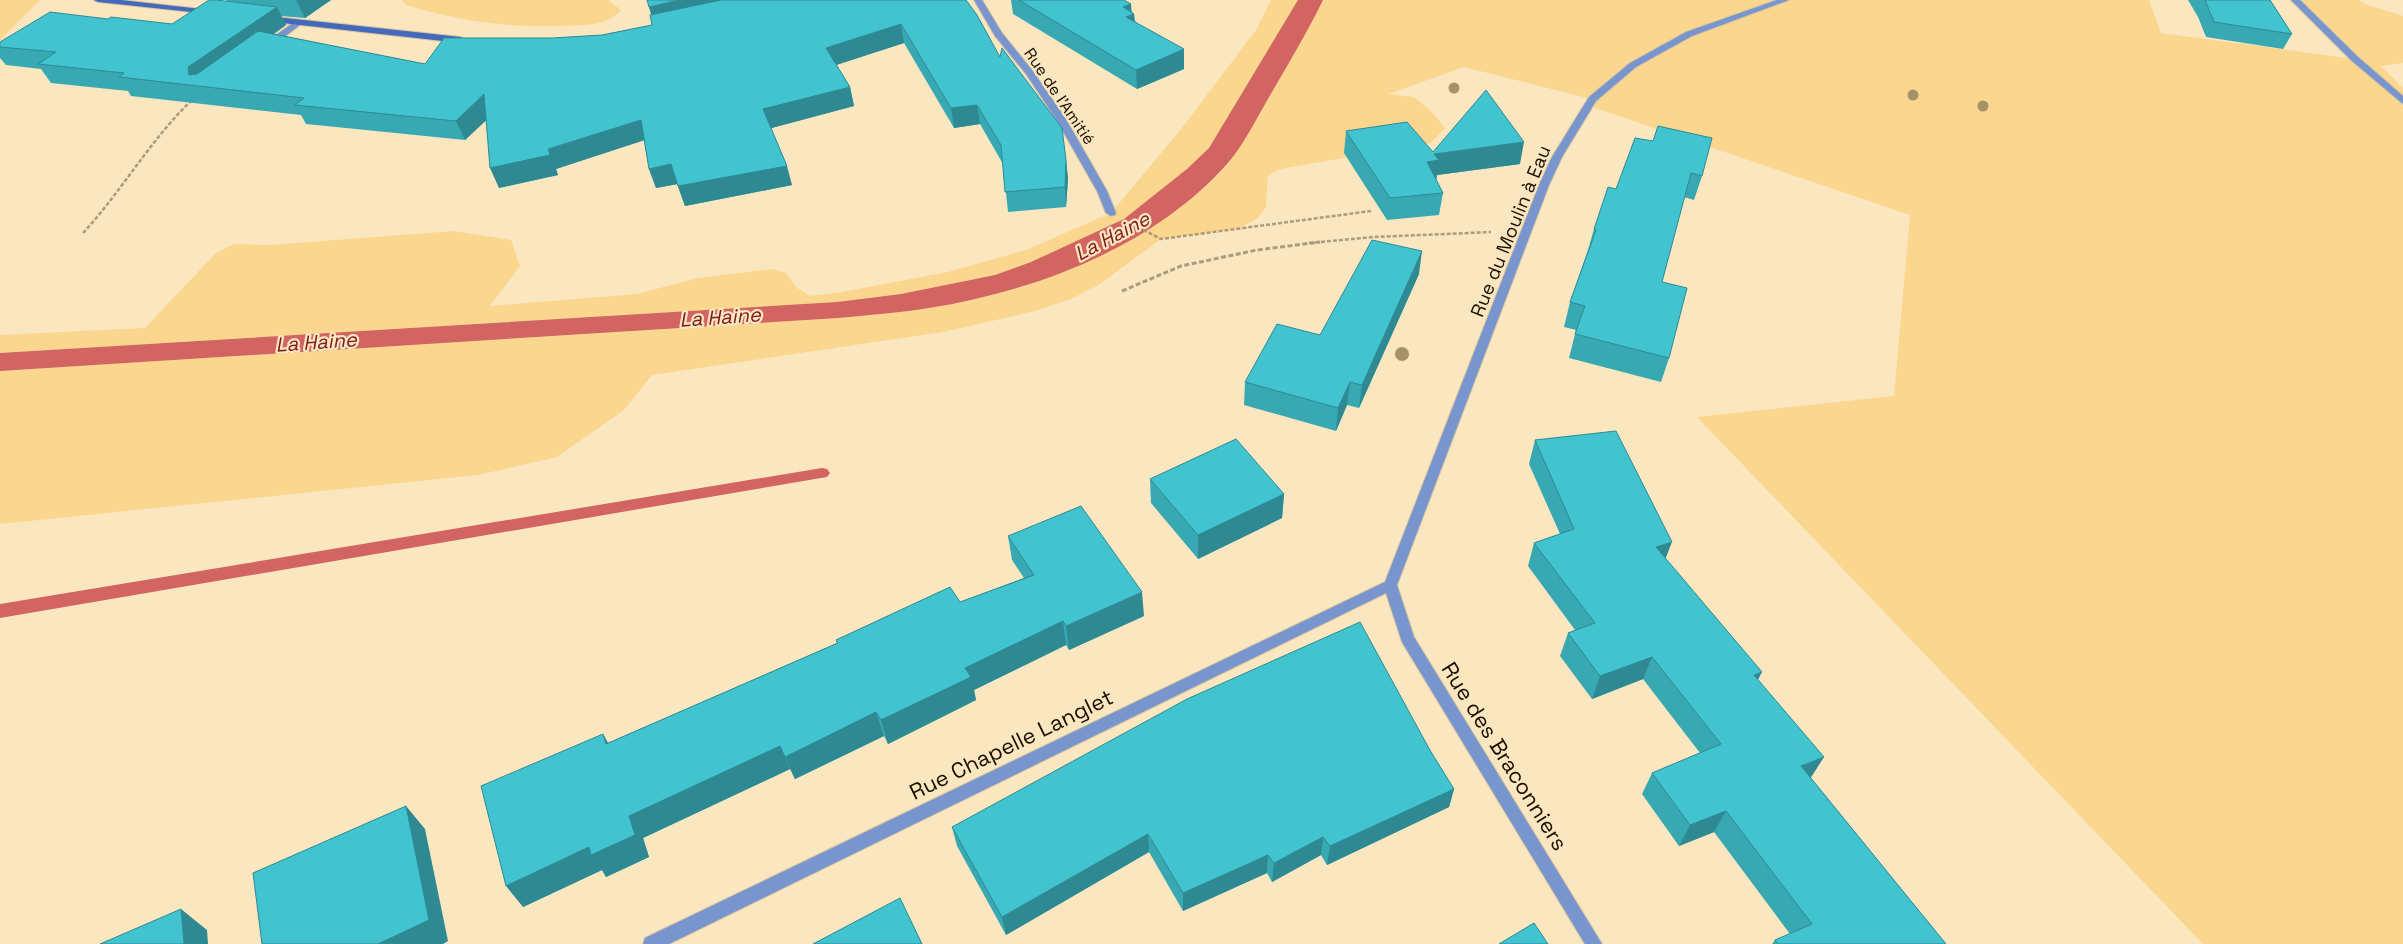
<svg xmlns="http://www.w3.org/2000/svg" width="2403" height="944" viewBox="0 0 2403 944" font-family="'Space Grotesk',sans-serif">
<style>
.green{fill:#fad68e}
.water{fill:#d26461}
.lines{fill:none;stroke-linecap:round;stroke-linejoin:round}
.stream{fill:#d26461;fill-rule:evenodd}
.lane-casing{stroke:#d6c4a1;stroke-width:2}
.street-casing{stroke:#d6c4a1;stroke-width:2}
.secondary-casing{stroke:#d6c4a1;stroke-width:2}
.path-far1{stroke:#ac9c7d;stroke-width:2.5;stroke-dasharray:4 2;stroke-linecap:butt}
.path{stroke:#ac9c7d;stroke-width:3;stroke-dasharray:5 2.5;stroke-linecap:butt}
.lane{fill:#7995cd;fill-rule:evenodd}
.street{fill:#7995cd;fill-rule:evenodd}
.secondary{fill:#4469bb;fill-rule:evenodd}
.tree{fill:#a69267}
.wall{fill:#38a9b3}
.shaded-wall{fill:#2e8992}
.building{fill:#41c4d0;stroke:#2e8992}
.labels{text-anchor:middle;stroke-width:4.5;stroke-linejoin:round;paint-order:stroke}
.far-street-label{font-size:16px;fill:#1a0e00;stroke:#fae7c0}
.street-label{font-size:19px;fill:#1a0e00;stroke:#fae7c0}
.water-label{font-size:20px;font-style:italic;fill:#801b20;stroke:#fae7c0}
.near-street-label{font-size:22px;fill:#1a0e00;stroke:#fae7c0}
</style>
<rect width="100%" height="100%" fill="#fae7c0"/>
<g class="green">
<polygon points="0,0 40,0 0,40"/>
<path d="M402 0H608L621 10C608 26 584 25 564 26 509 28 459 21 406 5Z"/>
<path d="M1271 0H2149L2161 33 2354 59 2295 0H2359L2365 4 2403 16V63L2381 66 2403 88V944H2203L1697 417 1894 396 1910 215 1589 106 1591 99 1464 67 1388 94 1414 97 1430 110 1445 128 1431 143 1280 169 1268 176 1266 206 1258 218 1240 228 1161 239 1100 284 1071 299 1035 311 943 332 652 375 624 410 557 457 478 475 0 524V371L838 318C868 315 899 313 929 308 1010 296 1089 268 1157 223 1182 206 1211 186 1229 162 1245 141 1258 117 1271 94 1286 68 1302 42 1315 15L1320 16 1294 7 1209 148 1187 169 1124 219 1031 262 995 275 901 294 837 302 0 353V335L145 328 215 254 234 244 270 245 454 231 511 240 520 266 490 306 637 294 698 278 772 269 786 273 797 288 810 296 842 292 948 272 1026 250 1111 213 1182 128 1256 30Z"/>
</g>
<path class="water" d="M1298 0H1323C1305 37 1284 71 1264 106 1253 125 1242 147 1227 164 1153 247 1036 291 929 308 899 313 868 315 838 318L0 371V353L837 302 901 294 995 275 1031 262 1124 219 1187 169 1209 148Z"/>
<g class="lines">
<polygon class="stream" points="822,468 827,469 830,473 827,477 0,618 0,604"/>
<defs>
<g id="lane">
<polygon points="2291,0 2300,0 2358,57 2403,96 2403,104 2352,61"/>
<polygon points="297,20 304,22 271,47 265,47 265,43"/>
</g>
<g id="street">
<polygon points="974,0 982,0 1002,33 1032,70 1066,119 1107,191 1116,213 1115,215 1111,216 1106,213 1097,191 1056,119 1026,74 995,36"/>
<polygon points="1777,0 1789,0 1692,36 1636,67 1596,101 1562,157 1549,185 1397,585 1414,637 1602,944 1585,944 1402,642 1386,593 669,944 643,944 645,938 1385,582 1539,185 1552,157 1589,97 1630,63 1686,32"/>
</g>
<g id="secondary">
<polygon points="94,0 121,0 210,10 214,12 210,14 98,2"/>
<polygon points="267,16 461,37 465,40 461,43 264,21 263,19"/>
</g>
</defs>
<use href="#lane" class="lane-casing"/>
<use href="#street" class="street-casing"/>
<use href="#secondary" class="secondary-casing"/>
<g class="path-far1">
<polyline points="1138,227 1161,239 1371,211"/>
<path d="M83 233C122 191 150 140 192 100"/>
<polyline points="1309,243 1374,237 1491,232"/>
</g>
<polyline class="path" points="1122,291 1181,266 1257,250 1320,242"/>
<use href="#lane" class="lane"/>
<use href="#street" class="street"/>
<use href="#secondary" class="secondary"/>
</g>
<g class="tree">
<circle cx="1454" cy="88" r="5.5"/>
<circle cx="1913" cy="95" r="5.5"/>
<circle cx="1983" cy="106" r="5.5"/>
<circle cx="1402" cy="354" r="7"/>
</g>
<g class="wall">
<polygon points="226,0 331,0 305,18 281,16 286,25 274,34 425,64 553,38 602,35 652,25 651,14 649,7 966,0 1000,57 1066,160 1068,179 1066,207 1008,212 1003,164 980,124 954,128 904,43 836,65 850,87 854,106 771,128 792,185 685,206 677,184 656,188 649,169 644,140 556,169 558,175 499,188 486,120 465,140 306,124 301,115 131,96 128,91 51,83 41,69 6,65 0,58 0,42 108,19 172,24 227,1"/>
<polygon points="1011,0 1124,0 1132,12 1134,14 1135,21 1184,69 1137,89 1013,14"/>
<polygon points="2188,0 2270,0 2292,34 2283,49 2206,37 2198,17"/>
<polygon points="1346,131 1433,152 1520,164 1437,175 1436,180 1443,193 1439,215 1387,220 1344,153"/>
<polygon points="1653,141 1702,176 1694,200 1684,197 1662,282 1669,358 1661,382 1569,358 1576,330 1564,327 1570,302 1588,250 1594,229 1616,189"/>
<polygon points="1419,274 1359,408 1347,405 1336,431 1244,405 1245,382"/>
<polygon points="1535,440 1665,559 1758,680 1811,778 1946,944 1772,944 1775,940 1790,934 1714,832 1679,846 1642,794 1652,773 1700,753 1643,679 1592,699 1560,656 1568,633 1575,630 1528,566 1534,543 1560,534 1529,464"/>
<polygon points="1150,479 1284,494 1282,518 1198,559 1151,503"/>
<polygon points="1008,536 1144,616 1069,650 1066,645 974,690 976,700 888,744 884,736 795,779 790,769 643,838 649,857 606,877 602,870 523,907 603,734 608,743 837,643 836,640 960,602 1024,578 1012,560"/>
<polygon points="1431,752 1454,789 1449,807 1327,865 1321,855 1272,882 1267,873 1183,911 1149,852 1006,935 957,846 952,827"/>
</g>
<g class="shaded-wall">
<polygon points="296,0 331,0 305,18"/>
<polygon points="679,0 765,0 655,25 649,7"/>
<polygon points="1131,4 1132,15 1134,14 1135,33 1127,36 1123,7"/>
<polygon points="277,7 286,25 200,86 189,75 188,67"/>
<polygon points="901,24 904,43 830,67 826,48"/>
<polygon points="1184,49 1184,69 1137,89 1136,70"/>
<polygon points="850,87 854,106 768,129 763,109"/>
<polygon points="484,94 493,114 465,140 456,121"/>
<polygon points="977,105 980,124 954,128 951,108"/>
<polygon points="641,120 648,139 556,169 558,175 499,188 490,168"/>
<polygon points="1524,142 1520,164 1437,175 1436,181 1427,162 1434,154"/>
<polygon points="1066,160 1068,179 1066,207 1065,187"/>
<polygon points="671,164 678,184 656,188 649,169"/>
<polygon points="787,166 792,185 685,206 678,186"/>
<polygon points="1422,251 1419,274 1359,408 1362,385"/>
<polygon points="1350,382 1347,405 1336,431 1338,408"/>
<polygon points="1284,494 1282,518 1198,559 1198,535"/>
<polygon points="1672,542 1663,565 1656,547"/>
<polygon points="1142,592 1144,616 1069,650 1066,626"/>
<polygon points="1063,621 1066,645 974,690 976,700 888,744 881,720 965,668"/>
<polygon points="1652,657 1643,679 1592,699 1600,676"/>
<polygon points="1762,672 1750,695 1754,675"/>
<polygon points="876,712 884,736 795,779 785,757"/>
<polygon points="603,734 616,757 606,744"/>
<polygon points="780,746 790,769 643,838 649,857 606,877 602,870 523,907 506,886 629,816"/>
<polygon points="1824,757 1810,779 1801,766"/>
<polygon points="1454,789 1449,807 1327,865 1330,846"/>
<polygon points="406,806 425,829 448,941 443,944 378,944"/>
<polygon points="1726,811 1714,832 1679,846 1690,825"/>
<polygon points="1148,834 1149,852 1006,935 1002,917"/>
<polygon points="1323,837 1321,855 1272,882 1274,863"/>
<polygon points="1268,855 1267,873 1183,911 1183,893"/>
<polygon points="181,909 207,930 208,944 184,944"/>
</g>
<g class="building">
<polygon points="209,0 216,0 277,7 188,67 189,75 197,74 258,31 425,64 444,38 553,38 602,35 652,25 650,15 721,0 966,0 977,15 1000,57 1002,48 1062,128 1066,160 1065,187 1005,192 1001,145 977,105 951,108 901,24 826,48 850,87 763,109 787,166 678,186 671,164 649,169 641,120 548,149 550,155 490,168 484,94 456,121 295,105 304,98 119,77 124,73 38,64 56,52 0,47 0,42 50,12 108,19 111,17 172,24"/>
<polygon points="647,0 679,0 649,7"/>
<polygon points="1019,0 1124,0 1131,4 1123,7 1134,14 1126,17 1184,49 1136,70"/>
<polygon points="2205,0 2270,0 2292,34 2214,22"/>
<polygon points="1486,90 1524,142 1434,154 1439,160 1427,162 1443,193 1390,198 1346,131 1407,122 1433,152"/>
<polygon points="1658,126 1712,138 1702,176 1691,173 1662,282 1687,288 1669,358 1575,334 1585,306 1570,302 1596,230 1594,229 1608,187 1616,189 1635,138 1653,141"/>
<polygon points="1372,240 1422,251 1362,385 1350,382 1338,408 1245,382 1277,324 1320,335"/>
<polygon points="1616,431 1672,542 1656,547 1762,672 1754,675 1824,757 1801,766 1946,944 1778,944 1775,940 1812,924 1726,811 1690,825 1652,773 1721,744 1652,657 1600,676 1568,633 1595,623 1534,543 1574,529 1535,440"/>
<polygon points="1236,439 1284,494 1198,535 1150,479"/>
<polygon points="1081,506 1142,592 1066,626 1063,621 965,668 971,677 881,720 876,712 785,757 780,746 629,816 635,835 591,855 589,847 506,886 481,786 603,734 606,744 838,643 836,640 950,587 960,602 1034,575 1008,536"/>
<polygon points="1360,622 1431,752 1454,789 1330,846 1323,837 1274,863 1268,855 1183,893 1148,834 1002,917 952,827 1187,699"/>
<polygon points="406,806 429,920 378,944 262,944 253,873"/>
<polygon points="900,898 922,944 813,944"/>
<polygon points="181,909 184,944 100,944"/>
<polygon points="1534,923 1548,944 1499,944"/>
</g>
<g class="labels">
<g class="far-street-label">
<text transform="translate(1060 96) rotate(56)" y="6">Rue de l'Amitié</text>
</g>
<g class="street-label">
<text transform="translate(1510 231) rotate(-68)" y="7">Rue du Moulin à Eau</text>
</g>
<g class="water-label">
<text transform="translate(1112 236) rotate(-28)" y="7">La Haine</text>
<text transform="translate(720 317) rotate(-4)" y="7">La Haine</text>
<text transform="translate(316 342) rotate(-4)" y="7">La Haine</text>
</g>
<g class="near-street-label">
<text transform="translate(1011 744) rotate(-26)" y="8">Rue Chapelle Langlet</text>
<text transform="translate(1505 756) rotate(58)" y="8">Rue des Braconniers</text>
</g>
</g>
</svg>
